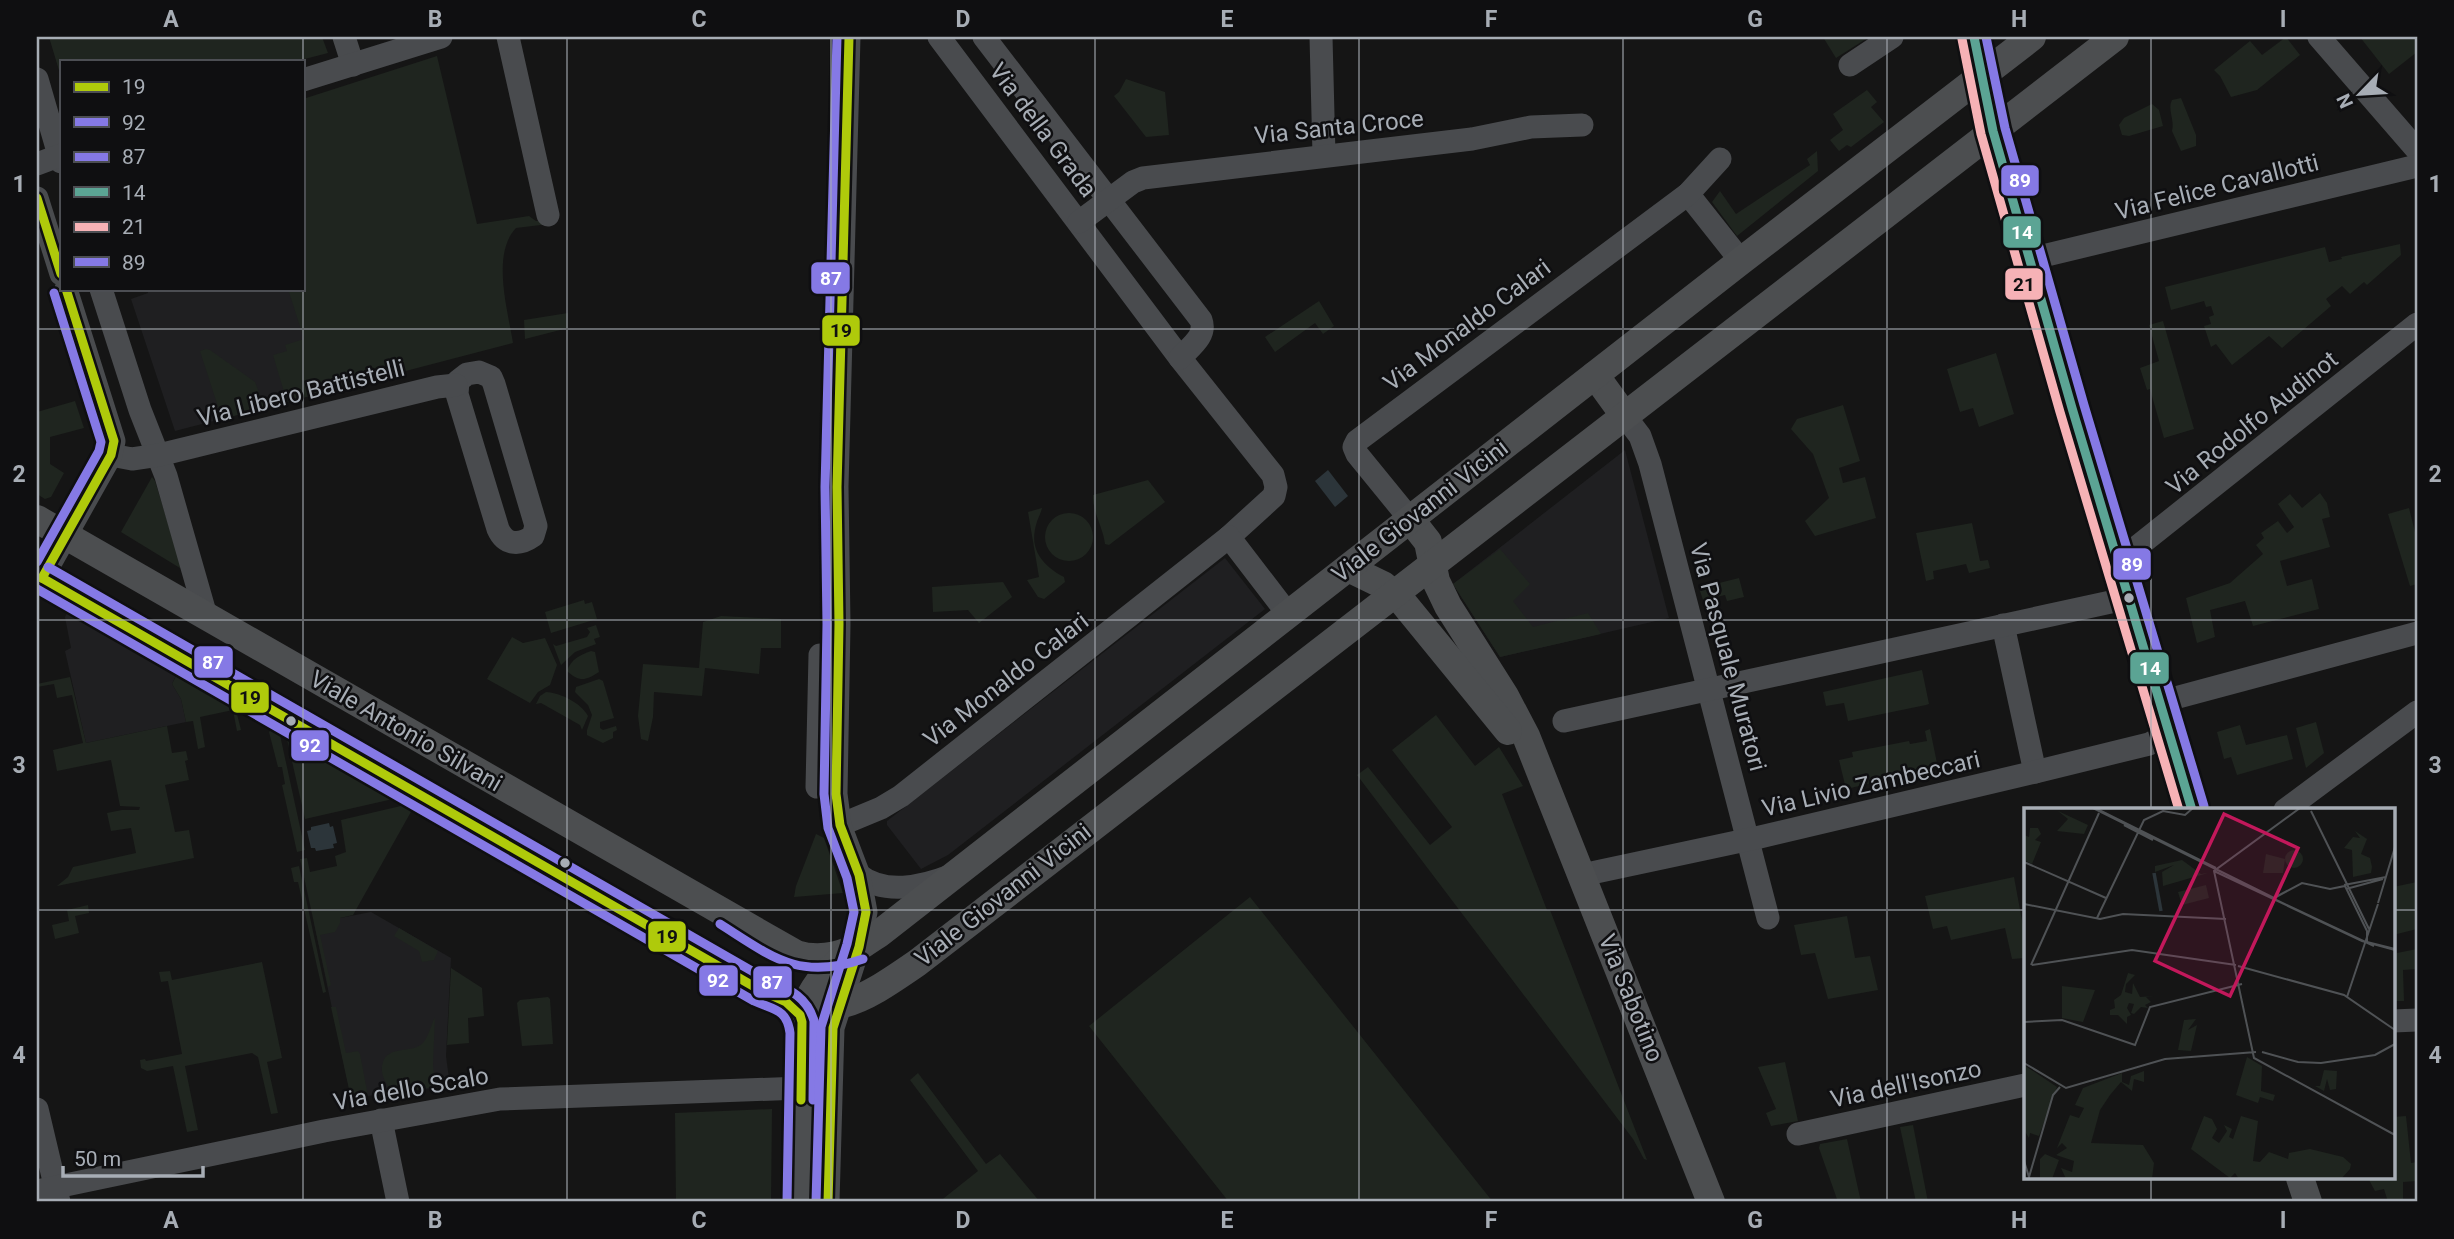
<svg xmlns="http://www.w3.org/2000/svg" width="2454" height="1239" viewBox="0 0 2454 1239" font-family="Roboto,sans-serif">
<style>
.built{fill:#1f1f21}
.green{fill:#1f251f}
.water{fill:#2c353a}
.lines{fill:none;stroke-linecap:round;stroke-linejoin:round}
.minor{stroke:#494b4e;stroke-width:23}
.major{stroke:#4c4e50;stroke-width:28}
.bus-1-casing{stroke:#0f0f11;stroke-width:14}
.bus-2-casing{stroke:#0f0f11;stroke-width:14}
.bus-3-casing{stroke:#0f0f11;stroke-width:14}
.bus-4-casing{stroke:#0f0f11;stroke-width:14}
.bus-5-casing{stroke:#0f0f11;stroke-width:14}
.bus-6-casing{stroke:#0f0f11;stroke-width:14}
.bus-1{stroke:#afca0b;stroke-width:9}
.bus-2{stroke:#8579e5;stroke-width:9}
.bus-3{stroke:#8579e5;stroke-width:9}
.bus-4{stroke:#5ba494;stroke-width:9}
.bus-5{stroke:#f6b2b6;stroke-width:9}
.bus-6{stroke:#8579e5;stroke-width:9}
.grid{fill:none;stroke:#a7adb5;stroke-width:2;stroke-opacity:0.55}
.bus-dot{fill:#a7adb5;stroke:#0f0f11;stroke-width:2.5}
.labels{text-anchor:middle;stroke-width:5;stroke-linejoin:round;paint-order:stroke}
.street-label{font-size:24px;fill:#a7adb5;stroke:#0f0f11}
.inset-river{fill:none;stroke:#2c353a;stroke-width:3.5}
.inset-road{fill:none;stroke:#4f5255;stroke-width:2}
.view{fill:#c2185b;fill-opacity:0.15;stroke:#c2185b;stroke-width:3.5}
.inset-edge{fill:none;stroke:#a7adb5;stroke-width:3.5}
.line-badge{stroke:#0f0f11;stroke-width:2.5}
.badge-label{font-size:19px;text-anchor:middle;font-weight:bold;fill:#fff}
.pale-badge-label{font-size:19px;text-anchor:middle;font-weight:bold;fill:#111}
.neatline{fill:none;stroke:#a7adb5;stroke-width:2.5}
.grid-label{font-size:23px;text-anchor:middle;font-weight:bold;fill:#a7adb5}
</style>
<rect width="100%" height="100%" fill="#151515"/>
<g class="built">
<polygon points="147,289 303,289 337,389 175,431 131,299 148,293"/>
<polygon points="1625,450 1669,618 1500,657 1453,584"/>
<polygon points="1225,558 1265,609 948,855 921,869 887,825 887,821"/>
<polygon points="68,611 177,673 172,684 181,699 186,722 86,743 65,651 71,648 65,617"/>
<polygon points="371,912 451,958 446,1056 450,1086 351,1098 314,923"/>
</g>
<g class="green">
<polygon points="49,37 322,37 328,53 297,61 61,61 61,77"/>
<polygon points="1823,37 1869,37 1836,58"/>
<polygon points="2286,37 2300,55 2257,90 2231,97 2220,76 2214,70 2250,41 2262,55"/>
<polygon points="2360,37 2414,37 2417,40 2417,52 2389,74"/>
<path d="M437 56 477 224 529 216 536 221H548L549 224 516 228C491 254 508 311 513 343L287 402 273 355 287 351 285 345 304 339 288 289H303V99Z"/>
<polygon points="1126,79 1165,92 1169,135 1146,137 1114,96 1119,92"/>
<polygon points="1867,90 1877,102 1871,107 1884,122 1851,147 1847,145 1839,151 1830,140 1843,130 1833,114"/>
<path d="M2181 98 2196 135V146L2181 151 2172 131C2175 120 2167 109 2172 100Z"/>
<polygon points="2152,104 2159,110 2163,126 2129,136 2122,135 2119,125 2124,118"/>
<polygon points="1817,151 1818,171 1737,236 1712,202 1720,191 1736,214 1810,165 1807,159"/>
<polygon points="2400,244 2401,255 2367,285 2364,282 2350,294 2342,286 2326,299 2331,306 2282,348 2269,336 2232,365 2216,344 2211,347 2204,326 2211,324 2209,317 2214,315 2211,306 2206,307 2204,301 2171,310 2165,287 2325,247 2329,262 2342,259 2341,257"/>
<polygon points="1319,301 1334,326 1323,334 1315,323 1275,352 1265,337"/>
<polygon points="568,313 568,328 525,339 524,320"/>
<polygon points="2163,321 2194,429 2164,438 2150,389 2147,390 2140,368 2159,361 2149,325"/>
<polygon points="206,349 210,350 255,382 265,408 222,419 200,351"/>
<polygon points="1996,353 2014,414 1979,427 1973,408 1960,412 1947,369"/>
<polygon points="75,401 84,428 50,437 50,464 64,473 51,497 45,499 37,494 37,412"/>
<polygon points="1843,405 1860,461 1839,468 1843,483 1865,477 1876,518 1815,536 1805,521 1829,498 1813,454 1791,429 1797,419"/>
<polygon points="152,477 155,481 181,565 180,568 121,532"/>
<path d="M1148 480 1165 502 1109 545 1105 544C1103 527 1092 511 1093 495Z"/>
<polygon points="2320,493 2327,503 2330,517 2322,519 2330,547 2280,561 2287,586 2312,579 2319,609 2253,626 2245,601 2210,610 2215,637 2197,643 2186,598 2230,583 2263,554 2256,545 2264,538 2261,533 2278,521 2287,533 2294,527 2278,504 2290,494 2302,508"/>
<path d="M1042 508C1041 514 1037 519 1036 525 1029 550 1043 566 1064 577L1065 582 1044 599 1038 597 1027 580 1039 577 1028 512Z"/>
<polygon points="2409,508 2417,540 2417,584 2410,586 2388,514"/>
<circle cx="1069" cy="537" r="24"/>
<polygon points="1972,523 1980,561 1988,560 1990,568 1969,573 1966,564 1933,571 1934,579 1926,581 1916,533"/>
<polygon points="1500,549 1530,584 1513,601 1533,627 1588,613 1601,634 1500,657 1453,584"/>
<polygon points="1739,578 1744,597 1727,601 1725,595 1703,600 1699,588"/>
<polygon points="1003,582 1012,597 979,623 968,610 933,612 932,587"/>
<polygon points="584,600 585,604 592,602 597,619 551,633 545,612"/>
<polygon points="721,616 781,619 781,648 761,648 759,674 705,668 702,696 654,692 653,717 648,741 641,739 638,716 643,664 699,668 703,622"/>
<polygon points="596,625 600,637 594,639 596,644 575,652 561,665 553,644 556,646 587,637 590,632 587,628"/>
<polygon points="512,637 523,643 545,638 557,665 550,685 538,692 530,703 487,679"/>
<path d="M591 651 595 652 599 672C585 681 579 682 567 671 571 659 580 655 591 651Z"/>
<polygon points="1922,670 1929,704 1926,705 1848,721 1844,703 1826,706 1823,692"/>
<polygon points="176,676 236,710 241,730 237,731 233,710 200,717 205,747 198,749 193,721 186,722 181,699 172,684"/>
<polygon points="70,677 86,743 167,726 172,753 186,751 188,760 185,761 189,780 165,785 175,832 189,830 194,858 57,886 68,877 73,867 136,853 131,828 111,831 107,813 122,810 139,810 140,807 120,806 111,760 57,771 53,750 83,743 72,695 57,698 54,684 37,687 37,684"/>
<polygon points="599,679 603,681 614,718 600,722 600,728 603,730 616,726 617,730 613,732 613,738 603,743 587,735 587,730 592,715 588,705 575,692 576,687"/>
<path d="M546 692C561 693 581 703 588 716L582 730 580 725 541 703 536 704 540 696Z"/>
<polygon points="1436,715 1475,766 1499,747 1523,786 1502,794 1547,910 1550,910 1647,1160 1644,1159 1633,1139 1357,775 1368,767 1430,845 1452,827 1392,750"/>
<polygon points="2316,722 2324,753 2306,768 2296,728"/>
<polygon points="2240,725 2246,745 2287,735 2293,759 2237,775 2231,757 2224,759 2217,732"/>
<polygon points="1930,729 1938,768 1846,789 1839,760 1853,757 1852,752 1909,741 1910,744 1927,741 1925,731"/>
<polygon points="271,730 280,735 305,850 297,852 282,785 285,784 282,767 278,767 269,732"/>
<polygon points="287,739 393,799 305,819"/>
<polygon points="405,805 412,810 353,915 340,918 340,923 335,932 320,935 331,985 328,987 300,859 307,858 310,872 337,866 335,856 346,852 341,820"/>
<polygon points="816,834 824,838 843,893 794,897 796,886"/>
<polygon points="299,866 326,992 323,993 298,882 294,882 291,868"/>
<polygon points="2014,877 2025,937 2025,958 2012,959 2005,928 1951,940 1947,926 1933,929 1925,896"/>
<polygon points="2417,882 2417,929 2393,935 2397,953 2417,949 2417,969 2403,970 2404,1001 2393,1001 2393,887"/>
<polygon points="1250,897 1493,1202 1229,1202 1089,1026"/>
<polygon points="88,905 89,913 75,916 79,933 55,939 52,925 69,921 67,910"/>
<polygon points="1847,916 1855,958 1870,956 1878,990 1828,999 1815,953 1801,955 1794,925"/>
<polygon points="399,928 438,951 434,960 422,962 419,951 394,936"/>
<polygon points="262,962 282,1058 267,1062 278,1113 271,1114 258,1057 252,1053 185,1066 198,1130 187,1132 173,1066 147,1071 141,1068 140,1060 145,1059 146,1061 182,1054 168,981 161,982 159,972 170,971 172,980"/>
<polygon points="451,968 482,988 484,1016 468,1018 469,1043 447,1045"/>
<polygon points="548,997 550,999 553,1044 522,1046 517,1003 520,1000"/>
<polygon points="331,1007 336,1007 346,1053 358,1051 360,1054 368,1096 351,1098"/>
<path d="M435 1017 433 1064 435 1087 393 1093C386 1083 379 1074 383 1062 389 1045 412 1054 423 1043 429 1036 431 1025 435 1017Z"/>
<polygon points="1785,1062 1798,1121 1771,1126 1766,1113 1776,1109 1758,1067"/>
<polygon points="918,1073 986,1164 1000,1154 1040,1202 939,1202 978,1171 910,1080"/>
<polygon points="772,1109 771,1202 676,1202 675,1113"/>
<polygon points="2406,1116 2411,1163 2417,1162 2417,1181 2403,1182 2403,1202 2388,1202 2384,1189 2375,1191 2368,1178 2393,1178 2393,1117"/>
<polygon points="1913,1125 1928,1202 1916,1202 1900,1127"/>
<polygon points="1847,1139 1861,1202 1838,1202 1819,1148 1820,1144"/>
</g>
<g class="water">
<polygon points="1328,470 1348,496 1335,507 1315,481"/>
<polygon points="329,823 330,827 333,826 337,843 333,844 334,848 316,851 315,848 311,848 307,831 311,830 311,827"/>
</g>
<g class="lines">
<g class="minor">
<polyline points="344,37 353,65"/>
<polyline points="508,37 548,215"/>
<polyline points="939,37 1180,358 1273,475 1276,487 1274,496 1229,537"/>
<path d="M984 37 1201 320C1207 336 1190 347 1180 358"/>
<polyline points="1321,37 1324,155"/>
<polyline points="1974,37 1982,76"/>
<polyline points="2319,37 2417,150"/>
<polyline points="1850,65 1892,37"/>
<polyline points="37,79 61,162"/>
<polyline points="303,80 441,37"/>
<polyline points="37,164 61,155"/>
<polyline points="1688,194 1741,261"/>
<polyline points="37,198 61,274"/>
<polyline points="1079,222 1133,182 1143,178 1472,139 1531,127 1582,125"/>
<polyline points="2030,259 2417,166"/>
<polyline points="101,289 140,410 166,476 206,616"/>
<path d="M479 372 491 377 494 384 534 519 536 526 533 536C519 546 505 545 498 529L457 394 458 381 467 374Z"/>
<polyline points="1624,415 1640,436 1650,464 1768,918"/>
<polyline points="111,455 132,459 159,455 437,387 456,385"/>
<polyline points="1410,519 1357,454 1354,447 1357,441 1688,194 1720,159"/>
<polyline points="2118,562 2417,324"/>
<polyline points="42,578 111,455 114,441 66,289"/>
<polyline points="2003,625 2035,772"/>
<polygon points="820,655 826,656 825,773 824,787 817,787"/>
<polyline points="2160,702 2417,633"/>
<polyline points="1564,721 2129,598"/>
<polyline points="2285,810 2417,712"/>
<polyline points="840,825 881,808 901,796 1229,537 1288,614"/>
<path d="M859 875C884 895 922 887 950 876"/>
<polyline points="1582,875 1760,837 2035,772 2149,744 2169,733"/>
<polyline points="2393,1021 2417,1020"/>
<polyline points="37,1109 59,1202"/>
<polyline points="381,1120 398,1202"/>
<polyline points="1798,1134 2025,1085"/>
<polyline points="37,1191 324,1131 500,1099 801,1088"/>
<polyline points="828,1202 833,1028 859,947 866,912 859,875 840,825 836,794 839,624 837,487 849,37"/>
</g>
<g class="major">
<polyline points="1982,76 1993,131 2072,408 2192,810"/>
<polyline points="1595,375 1624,415"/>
<path d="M37 519 796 954C815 960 832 958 851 950"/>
<polyline points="1410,519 1428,542 1436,581 1448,606 1505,696 1526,736 1711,1202"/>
<polyline points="1348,568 1383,585 1401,600 1508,731"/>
<path d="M37 575 760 990C828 1024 859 1003 917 963L2115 37"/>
<polyline points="795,1007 801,1016 802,1033 799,1202"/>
<path d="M802 1022C809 977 845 956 880 933L1741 261 2032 37"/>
<polyline points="2300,1178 2308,1202"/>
</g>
<defs>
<g id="bus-1">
<polyline points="37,198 61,274"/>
<polyline points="42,578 760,990 786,1002 800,1015 802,1022 801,1100"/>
<polyline points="42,578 111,455 114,441 66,289"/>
<polyline points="828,1202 833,1028 859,947 866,912 859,875 840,825 836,794 839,624 837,487 849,37"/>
</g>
<g id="bus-2">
<path d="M37 589 754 1001C774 1010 787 1009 790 1033L787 1202"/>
<path d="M720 924C772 957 799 981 863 959"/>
</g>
<g id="bus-3">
<polyline points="37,562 99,451 101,442 54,293"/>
<path d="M48 567 766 979C788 989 807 996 814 1021L813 1100"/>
<polyline points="816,1202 821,1027 847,944 854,912 847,878 828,828 824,794 827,624 825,487 837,37"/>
</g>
<polyline id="bus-4" points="1974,37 1993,131 2072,408 2192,810"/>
<polyline id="bus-5" points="1962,39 1981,134 2060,412 2179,810"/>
<polyline id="bus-6" points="1986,37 2005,128 2084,405 2204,806"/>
</defs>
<use href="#bus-1" class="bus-1-casing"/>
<use href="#bus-2" class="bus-2-casing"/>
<use href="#bus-3" class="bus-3-casing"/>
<use href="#bus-4" class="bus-4-casing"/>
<use href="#bus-5" class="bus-5-casing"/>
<use href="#bus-6" class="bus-6-casing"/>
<use href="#bus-1" class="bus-1"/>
<use href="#bus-2" class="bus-2"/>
<use href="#bus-3" class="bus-3"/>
<use href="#bus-4" class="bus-4"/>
<use href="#bus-5" class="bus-5"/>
<use href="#bus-6" class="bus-6"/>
</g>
<path class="grid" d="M303 37V61M567 37V1202M831 37V1202M1095 37V1202M1359 37V1202M1623 37V1202M1887 37V1202M2151 37V810M303 289V1202M37 329H2417M37 620H2417M37 910H2025M2393 910H2417M2151 1178V1202"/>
<g class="bus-dot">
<circle cx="2129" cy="598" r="6"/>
<circle cx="291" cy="721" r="6"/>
<circle cx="565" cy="863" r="6"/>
</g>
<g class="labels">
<g class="street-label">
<text transform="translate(1339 127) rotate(-6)" y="8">Via Santa Croce</text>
<text transform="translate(1043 130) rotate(53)" y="8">Via della Grada</text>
<text transform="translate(2217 187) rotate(-14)" y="8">Via Felice Cavallotti</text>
<text transform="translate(1467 325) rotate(-37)" y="8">Via Monaldo Calari</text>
<text transform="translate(301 393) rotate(-14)" y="8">Via Libero Battistelli</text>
<text transform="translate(2252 423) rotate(-39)" y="8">Via Rodolfo Audinot</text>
<text transform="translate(1420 511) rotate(-38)" y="8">Viale Giovanni Vicini</text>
<text transform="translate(1728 657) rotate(75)" y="8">Via Pasquale Muratori</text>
<text transform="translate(1006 680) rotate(-38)" y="8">Via Monaldo Calari</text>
<text transform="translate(406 731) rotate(30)" y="8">Viale Antonio Silvani</text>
<text transform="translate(1871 784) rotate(-13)" y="8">Via Livio Zambeccari</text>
<text transform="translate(1003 895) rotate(-38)" y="8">Viale Giovanni Vicini</text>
<text transform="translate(1631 998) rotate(68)" y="8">Via Sabotino</text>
<text transform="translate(1906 1084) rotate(-12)" y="8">Via dell'Isonzo</text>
<text transform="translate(411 1089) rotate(-10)" y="8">Via dello Scalo</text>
</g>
</g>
<g transform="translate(2024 808)">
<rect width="371" height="371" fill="#151515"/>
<path d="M34 3 64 17 60 26 33 23 44 11ZM6 20H14L17 26 11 32 17 34 8 56 0 52V27L5 29ZM331 23 343 31 337 46 346 50 348 59 347 65 329 69 328 42 320 40 329 29 336 30ZM261 51a9 9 0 1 1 18 0a9 9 0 1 1-18 0ZM242 46 261 51 259 65H239ZM158 52 177 66 184 65 139 78 138 64 150 57 131 64V58ZM182 77 185 90 158 97 154 84ZM104 165 111 167 102 176 101 184 108 186 109 175 116 189 130 188 122 189 127 194 121 197 124 200 117 199 110 206 107 205 110 196 105 195 103 200 107 207 103 209V216L94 207H86V202L91 200 90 192 97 187ZM38 178 71 182 59 214 38 210ZM172 211 164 222 173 217 167 243 154 242 160 212ZM223 249 238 258 237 283 251 287 249 293 236 289 234 295 212 287ZM0 257 33 279 15 328 6 325 5 330 0 322ZM300 262 313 263 312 281 306 282 303 271 300 283 291 278H296ZM120 263V274L110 271 108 283 97 274 86 287 76 302 67 335 119 337 130 355 128 371H42L37 360 48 364 50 353 32 347 43 340 38 335 33 340 46 307 55 310 60 300 51 297 59 280 98 265V274L105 277 107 268ZM180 308 188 311 193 321 188 330 195 335 203 323 200 317 208 321 205 329 209 331 217 308 234 313 229 353 236 354 245 344 264 351 265 345 286 341 319 349 327 356 326 361 317 371H215L211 365 206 370 167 341ZM21 346 35 352 28 371H16V351Z" fill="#1f251f"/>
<path class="inset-river" d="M130 65 137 103"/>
<path class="inset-road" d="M69 0 250 90 278 75 306 81 321 78 343 123V134L371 141M71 0 192 60M276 0 190 63 230 250 371 327M287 3 345 121M100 17 129 32M0 54 82 90M190 63 338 133 371 142M320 77 362 69M322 81 359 71M246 89 350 138M354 95 371 39M0 96 76 111 99 106 202 111M33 99 75 5M73 110 120 12 139 3 161 7 169 0M7 157 33 99M8 157 108 142 212 157M214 158 320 187 371 222M323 189 354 96M0 214 38 212 111 237 126 199 218 176M238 244 274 254 297 255 351 247 371 236M0 255 42 280 141 251 232 244M0 353 5 369 29 287 36 279"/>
<path class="view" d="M200 6 274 40 206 188 131 153Z"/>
<rect width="371" height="371" class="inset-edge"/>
</g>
<g class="line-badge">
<rect x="2000" y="164" width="40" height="33" rx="7" fill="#8579e5"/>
<rect x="2002" y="215" width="40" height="34" rx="7" fill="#5ba494"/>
<rect x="810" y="261" width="41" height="34" rx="7" fill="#8579e5"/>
<rect x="2004" y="267" width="40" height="34" rx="7" fill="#f6b2b6"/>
<rect x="821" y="314" width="40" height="33" rx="7" fill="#afca0b"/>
<rect x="2112" y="547" width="40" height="34" rx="7" fill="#8579e5"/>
<rect x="193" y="645" width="41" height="34" rx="7" fill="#8579e5"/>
<rect x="2129" y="651" width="41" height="34" rx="7" fill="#5ba494"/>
<rect x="230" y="681" width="40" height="33" rx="7" fill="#afca0b"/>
<rect x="290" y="729" width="40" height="33" rx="7" fill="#8579e5"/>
<rect x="647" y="920" width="40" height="33" rx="7" fill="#afca0b"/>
<rect x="698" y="964" width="41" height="33" rx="7" fill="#8579e5"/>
<rect x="752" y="965" width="41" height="34" rx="7" fill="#8579e5"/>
</g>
<g class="badge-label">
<text x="2020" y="187">89</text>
<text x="2022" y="239">14</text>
<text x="831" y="285">87</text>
<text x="2132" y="571">89</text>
<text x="213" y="669">87</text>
<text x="2150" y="675">14</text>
<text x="310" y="752">92</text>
<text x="718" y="987">92</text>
<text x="772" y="989">87</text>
</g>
<g class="pale-badge-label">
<text x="2024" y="291">21</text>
<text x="841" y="337">19</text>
<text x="250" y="704">19</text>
<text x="667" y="943">19</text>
</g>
<rect width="2454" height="1239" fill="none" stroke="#0f0f11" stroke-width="77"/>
<rect x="60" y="60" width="245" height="231" fill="#0f0f11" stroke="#4c4e53" stroke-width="2"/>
<rect x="74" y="82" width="35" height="10" fill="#afca0b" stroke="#4c4e53" stroke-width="2"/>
<text x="122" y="94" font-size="21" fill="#a7adb5">19</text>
<rect x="74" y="117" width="35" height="10" fill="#8579e5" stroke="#4c4e53" stroke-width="2"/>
<text x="122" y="130" font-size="21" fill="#a7adb5">92</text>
<rect x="74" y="152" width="35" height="10" fill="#8579e5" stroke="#4c4e53" stroke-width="2"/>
<text x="122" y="164" font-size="21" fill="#a7adb5">87</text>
<rect x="74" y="187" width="35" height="10" fill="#5ba494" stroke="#4c4e53" stroke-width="2"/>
<text x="122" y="200" font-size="21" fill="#a7adb5">14</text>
<rect x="74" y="222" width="35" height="10" fill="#f6b2b6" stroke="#4c4e53" stroke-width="2"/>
<text x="122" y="234" font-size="21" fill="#a7adb5">21</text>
<rect x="74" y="257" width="35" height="10" fill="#8579e5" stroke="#4c4e53" stroke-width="2"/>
<text x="122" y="270" font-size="21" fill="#a7adb5">89</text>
<g transform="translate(2360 94) rotate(245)" stroke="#0f0f11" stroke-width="5" paint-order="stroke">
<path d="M0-5L12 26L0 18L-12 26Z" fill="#a7adb5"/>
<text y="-10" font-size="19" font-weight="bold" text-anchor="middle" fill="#a7adb5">N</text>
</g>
<path d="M63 1166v10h140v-10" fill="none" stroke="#a7adb5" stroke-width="3.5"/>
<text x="74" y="1166" font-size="21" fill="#a7adb5" stroke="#0f0f11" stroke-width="5" paint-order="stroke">50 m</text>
<rect x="38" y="38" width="2378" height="1162" class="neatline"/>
<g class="grid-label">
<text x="171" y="27">A</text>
<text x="435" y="27">B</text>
<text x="699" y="27">C</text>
<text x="963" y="27">D</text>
<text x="1227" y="27">E</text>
<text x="1491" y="27">F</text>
<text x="1755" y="27">G</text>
<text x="2019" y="27">H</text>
<text x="2283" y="27">I</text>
<text x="19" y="192">1</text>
<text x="2435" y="192">1</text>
<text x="19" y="482">2</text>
<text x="2435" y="482">2</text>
<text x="19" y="773">3</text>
<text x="2435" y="773">3</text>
<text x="19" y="1063">4</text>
<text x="2435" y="1063">4</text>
<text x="171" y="1228">A</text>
<text x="435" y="1228">B</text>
<text x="699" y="1228">C</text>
<text x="963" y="1228">D</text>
<text x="1227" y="1228">E</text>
<text x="1491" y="1228">F</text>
<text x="1755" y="1228">G</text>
<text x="2019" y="1228">H</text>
<text x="2283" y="1228">I</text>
</g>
</svg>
